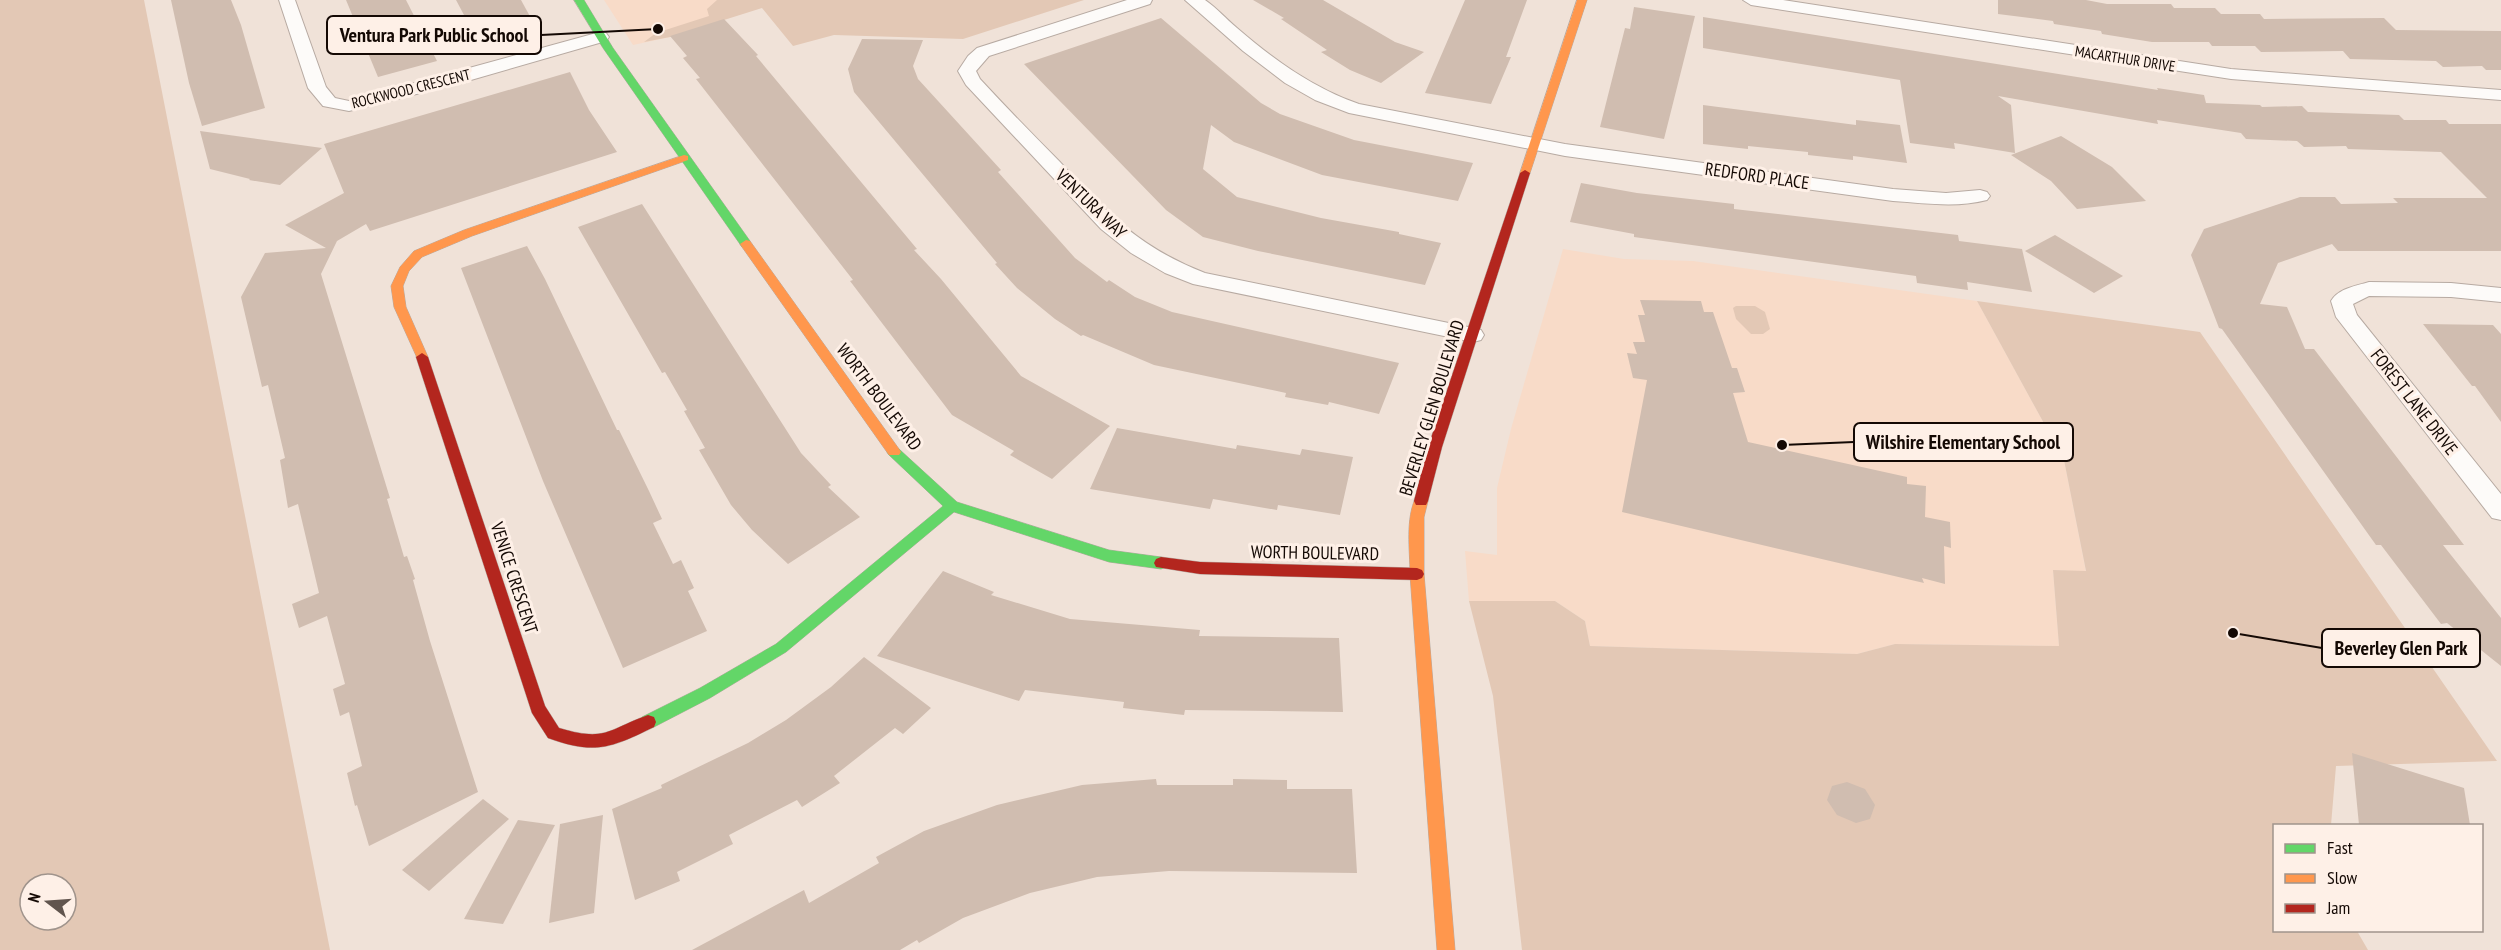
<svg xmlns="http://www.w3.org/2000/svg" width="2501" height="950" viewBox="0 0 2501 950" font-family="'PT Sans Narrow',sans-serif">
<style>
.built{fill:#f8dbc8}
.green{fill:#e3c8b5;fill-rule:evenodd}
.building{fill:#d0bdb0}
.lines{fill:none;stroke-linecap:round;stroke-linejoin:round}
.street-casing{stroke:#b7aaa2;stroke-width:2}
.fast-casing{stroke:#b7aaa2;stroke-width:1}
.slow-casing{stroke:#b7aaa2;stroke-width:1}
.jam-casing{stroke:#b7aaa2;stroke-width:1}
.street{fill:#fdfbf9;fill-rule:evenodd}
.fast{fill:#63d668;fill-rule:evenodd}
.slow{fill:#ff974d;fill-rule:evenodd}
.jam{fill:#b3261e;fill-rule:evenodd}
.labels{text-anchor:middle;stroke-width:6;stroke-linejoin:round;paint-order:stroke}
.far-street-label{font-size:15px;fill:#140904;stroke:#fef0e7}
.street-label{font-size:18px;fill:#140904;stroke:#fef0e7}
.leader{fill:none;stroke:#140904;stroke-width:2}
.callout-dot{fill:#140904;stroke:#fef0e7;stroke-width:2}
.callout{fill:#fef0e7;stroke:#140904;stroke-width:2}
.callout-label{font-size:20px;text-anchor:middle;font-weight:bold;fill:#140904}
</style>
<rect width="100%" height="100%" fill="#f0e2d8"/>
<g class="built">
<polygon points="604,0 784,0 670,37 633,45"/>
<polygon points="1563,249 1624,259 1693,261 1977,301 2064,460 2086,572 2053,570 2059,646 1895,644 1857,654 1590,646 1585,621 1555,601 1469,601 1465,551 1497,555 1497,488 1511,429"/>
</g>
<g class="green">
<path d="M0 0H144L330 950H0ZM30 884H66V920H30Z"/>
<polygon points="717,0 1084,0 963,39 834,35 793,46 762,8 670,37 644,42 656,33 709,16 707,9"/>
<polygon points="1977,301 2200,332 2497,761 2336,766 2331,825 2274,826 2274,930 2357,931 2368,950 1522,950 1493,696 1469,601 1555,601 1585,621 1590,646 1857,654 1895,644 2059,646 2053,570 2086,571 2064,460"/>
<polygon points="1736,306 1755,306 1765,312 1770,329 1763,334 1751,334 1736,319 1733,308"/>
</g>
<g class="building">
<polygon points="171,0 231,0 241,25 265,108 202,126 189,83"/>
<polygon points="346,0 406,0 437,61 378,77"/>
<polygon points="456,0 521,0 538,31 481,47"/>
<polygon points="1253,0 1323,0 1395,42 1424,52 1381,83 1350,70 1321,52 1327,50 1281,19 1284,18"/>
<polygon points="1465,0 1527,0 1506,57 1511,57 1491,104 1425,93"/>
<polygon points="1998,0 2086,0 2107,4 2171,4 2174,8 2215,8 2221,14 2260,14 2264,19 2384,18 2396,30 2501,31 2501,70 2486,70 2482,66 2443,67 2436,61 2350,59 2343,51 2261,52 2255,46 2212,46 2209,42 2152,42 2102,34 2101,31 2054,24 2053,21 1998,14"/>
<polygon points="1634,7 1695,16 1664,139 1600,127 1625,28 1630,29"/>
<polygon points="1703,17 2158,90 2157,88 2204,95 2206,103 2260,105 2262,107 2302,106 2308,112 2399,115 2404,120 2446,120 2449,124 2501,124 2501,251 2338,251 2332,244 2278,263 2260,304 2287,307 2305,349 2314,349 2464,545 2443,545 2501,618 2501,666 2447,623 2441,624 2381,545 2376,545 2222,329 2219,328 2191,255 2204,229 2300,197 2335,197 2341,204 2398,203 2393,198 2487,198 2441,152 2348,149 2346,146 2304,147 2297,141 2246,139 2241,133 2157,120 2158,124 1998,96 2011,105 2015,153 1954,143 1955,149 1910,143 1900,80 1703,48"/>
<polygon points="1161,18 1261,103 1280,114 1354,140 1473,163 1458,201 1322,175 1234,142 1211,125 1203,169 1237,197 1321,218 1399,232 1399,234 1441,243 1425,285 1258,251 1203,237 1166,210 1024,64"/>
<polygon points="724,19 758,55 756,56 917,249 914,250 941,279 1021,376 1110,426 1052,479 1010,455 1014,451 952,415 850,281 853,280 696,79 700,78 683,58 687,56 670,36"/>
<polygon points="862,39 923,40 913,66 918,79 1001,170 998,172 1075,258 1107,282 1109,280 1135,297 1172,312 1399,363 1379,414 1329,402 1328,405 1285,397 1286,393 1154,365 1083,335 1081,336 1055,319 1017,288 995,264 997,263 854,92 848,69"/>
<polygon points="570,72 589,110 617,152 370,231 366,224 337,241 321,274 390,498 387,499 404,557 407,556 415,579 413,580 430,641 478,792 369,846 357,805 355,806 347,773 362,766 349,712 340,716 333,689 345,684 327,616 299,628 292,604 319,593 298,504 288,508 280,460 285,458 268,385 262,387 241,297 265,253 326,248 285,225 344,193 324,144"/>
<polygon points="1703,105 1856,125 1856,120 1900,125 1907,163 1853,156 1853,160 1808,155 1808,152 1748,146 1748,149 1703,144"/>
<polygon points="200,131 322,148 280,185 249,180 250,179 210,169"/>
<polygon points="2061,136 2112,167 2146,201 2077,209 2051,181 2011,155"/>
<polygon points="1581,183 1637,193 1734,204 1734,209 1958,235 1959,241 2022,249 2032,292 1967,282 1968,290 1917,283 1916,276 1634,237 1634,234 1570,222"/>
<polygon points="642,204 801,453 831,485 828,487 860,517 788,564 752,530 731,505 699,450 705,448 684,411 687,410 665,372 662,373 578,227"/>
<polygon points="2055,235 2123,276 2094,293 2025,251"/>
<polygon points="527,246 545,279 617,430 619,430 649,491 662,519 653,523 673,564 681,560 694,588 688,591 707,631 623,668 543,481 461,268"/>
<polygon points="1640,300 1701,301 1704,312 1713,312 1732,368 1737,368 1745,392 1733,393 1748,442 1907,477 1907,484 1926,486 1925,517 1950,522 1951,548 1944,546 1945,584 1922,578 1924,583 1622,512 1647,380 1633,378 1627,353 1637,354 1633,342 1645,342 1638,315 1645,315"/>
<polygon points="2423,324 2493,325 2501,334 2501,422 2475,386 2472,386"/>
<polygon points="1117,428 1236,449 1237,445 1300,455 1302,449 1353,457 1340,515 1278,505 1277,510 1213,499 1210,509 1090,489"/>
<polygon points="943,571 994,592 991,595 1070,619 1200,630 1199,636 1339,638 1343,712 1185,710 1184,715 1123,708 1124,702 1025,690 1019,701 877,656"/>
<polygon points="864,657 931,708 903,734 895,728 834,776 840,783 802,807 797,800 729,835 733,844 677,872 680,881 635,900 612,809 662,788 661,785 748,743 786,720 831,687"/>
<polygon points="2352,753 2464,788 2470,825 2359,825"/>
<polygon points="1156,779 1157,785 1233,785 1233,779 1287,780 1287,789 1352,789 1357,873 1169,871 1097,877 1030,893 963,918 919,943 917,940 900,950 692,950 804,890 809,903 879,863 876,857 924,831 997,805 1082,785"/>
<polygon points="1847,782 1865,789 1875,805 1870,819 1856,823 1837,815 1827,800 1832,786"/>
<polygon points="483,799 509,819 429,891 402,870"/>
<polygon points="603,815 594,913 549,923 560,824"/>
<polygon points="518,820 555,825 503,924 464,919"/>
</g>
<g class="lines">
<defs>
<g id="street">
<polygon points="279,0 295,0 326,87 335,98 349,101 600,32 606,33 609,37 606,41 464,82 349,111 323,106 308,88"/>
<path d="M1127 0H1152L1150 4 989 56 976 71 980 79C1006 107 1033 135 1060 162 1107 213 1138 247 1205 273L1473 328 1481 330 1484 335 1481 340 1473 342 1193 284 1165 273 1131 253 1101 229 966 85 958 71 968 56 977 48Z"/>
<path d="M1185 0H1205C1217 8 1226 19 1237 28 1274 60 1313 88 1359 104L1565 144 1893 189 1946 193 1980 190 1987 192 1990 196 1987 200C1956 208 1924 203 1893 201L1565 156 1349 113 1315 100 1285 83 1243 51Z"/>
<polygon points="1743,0 1783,0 2231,69 2501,90 2501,100 2231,79 1751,5"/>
<path d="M2369 282 2451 283 2501 288V302L2451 297 2369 296 2353 304 2357 315 2501 494V520L2492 518 2336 317 2331 301C2339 288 2356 286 2369 282Z"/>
</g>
<g id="fast">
<polygon points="574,0 584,0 613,48 750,241 750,247 742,247 603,48"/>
<polygon points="894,447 899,449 957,502 1109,550 1161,557 1166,559 1168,563 1166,567 1161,569 1109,562 954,512 786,652 710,698 654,727 648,729 642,727 640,722 642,717 700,688 776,644 943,506 889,455 887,452 889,449"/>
</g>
<g id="slow">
<polygon points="1577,0 1587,0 1530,173 1529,175 1521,175 1520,173"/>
<polygon points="684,155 688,156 688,160 472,236 422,257 409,271 403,286 406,307 428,357 426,360 418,360 394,307 391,286 400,267 414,251 464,230"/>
<polygon points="746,240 750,241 899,449 901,452 899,455 889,455 742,247 740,244"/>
<path d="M1421 496 1426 497 1428 501 1424 517V574L1455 950H1437L1410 574C1410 550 1405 519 1416 497Z"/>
</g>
<g id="jam">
<polygon points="1525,170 1530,173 1442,447 1428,501 1426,505 1416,505 1414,501 1428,447 1520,173"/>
<path d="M422 353 428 357 545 706 559 728C606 742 607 730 648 715L654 717 656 722 654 727C611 748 595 755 548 738L532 713 416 357Z"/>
<polygon points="1161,557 1200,562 1417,568 1422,570 1424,574 1422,578 1417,580 1200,574 1156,567 1154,563 1156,559"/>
</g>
</defs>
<use href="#street" class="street-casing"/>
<use href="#fast" class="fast-casing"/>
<use href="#slow" class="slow-casing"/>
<use href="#jam" class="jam-casing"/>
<use href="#street" class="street"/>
<use href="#fast" class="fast"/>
<use href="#slow" class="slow"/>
<use href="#jam" class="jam"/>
</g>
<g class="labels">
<g class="far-street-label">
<text transform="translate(2125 59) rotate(9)" y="5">MACARTHUR DRIVE</text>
<text transform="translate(411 89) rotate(-14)" y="5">ROCKWOOD CRESCENT</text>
</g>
<g class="street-label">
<text transform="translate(1757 176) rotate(8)" y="6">REDFORD PLACE</text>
<text transform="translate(1091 204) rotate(44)" y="6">VENTURA WAY</text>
<text transform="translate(879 397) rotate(53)" y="6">WORTH BOULEVARD</text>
<text transform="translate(2414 402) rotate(52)" y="6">FOREST LANE DRIVE</text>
<text transform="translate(1432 408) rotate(-73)" y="6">BEVERLEY GLEN BOULEVARD</text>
<text transform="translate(1315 553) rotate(1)" y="6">WORTH BOULEVARD</text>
<text transform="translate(514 578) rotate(72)" y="6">VENICE CRESCENT</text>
</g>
</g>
<path class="leader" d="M658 29L541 35M1782 445L1854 442M2233 633L2322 648"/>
<g class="callout-dot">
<circle cx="658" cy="29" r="6"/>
<circle cx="1782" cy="445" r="6"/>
<circle cx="2233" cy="633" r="6"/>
</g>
<g class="callout">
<rect x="327" y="16" width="214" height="38" rx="6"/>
<rect x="1854" y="423" width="219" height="38" rx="6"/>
<rect x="2322" y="629" width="158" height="38" rx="6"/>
</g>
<g class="callout-label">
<text x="434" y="42">Ventura Park Public School</text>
<text x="1963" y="449">Wilshire Elementary School</text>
<text x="2401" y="655">Beverley Glen Park</text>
</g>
<rect x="2273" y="824" width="210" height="108" fill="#fef0e7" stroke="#a0948c" stroke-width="1.5"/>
<rect x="2285" y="844" width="30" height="9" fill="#63d668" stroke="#a0948c" stroke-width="1.5"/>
<text x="2327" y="854" font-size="18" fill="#140904">Fast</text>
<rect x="2285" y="874" width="30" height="9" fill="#ff974d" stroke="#a0948c" stroke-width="1.5"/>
<text x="2327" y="884" font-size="18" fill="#140904">Slow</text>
<rect x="2285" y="904" width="30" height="9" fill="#b3261e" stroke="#a0948c" stroke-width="1.5"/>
<text x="2327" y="914" font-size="18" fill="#140904">Jam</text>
<g transform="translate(48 902) rotate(287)"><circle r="28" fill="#fef0e7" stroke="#a0948c" stroke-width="1.5"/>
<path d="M0-4.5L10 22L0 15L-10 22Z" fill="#61554e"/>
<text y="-9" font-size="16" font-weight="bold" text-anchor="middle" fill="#140904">N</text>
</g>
</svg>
